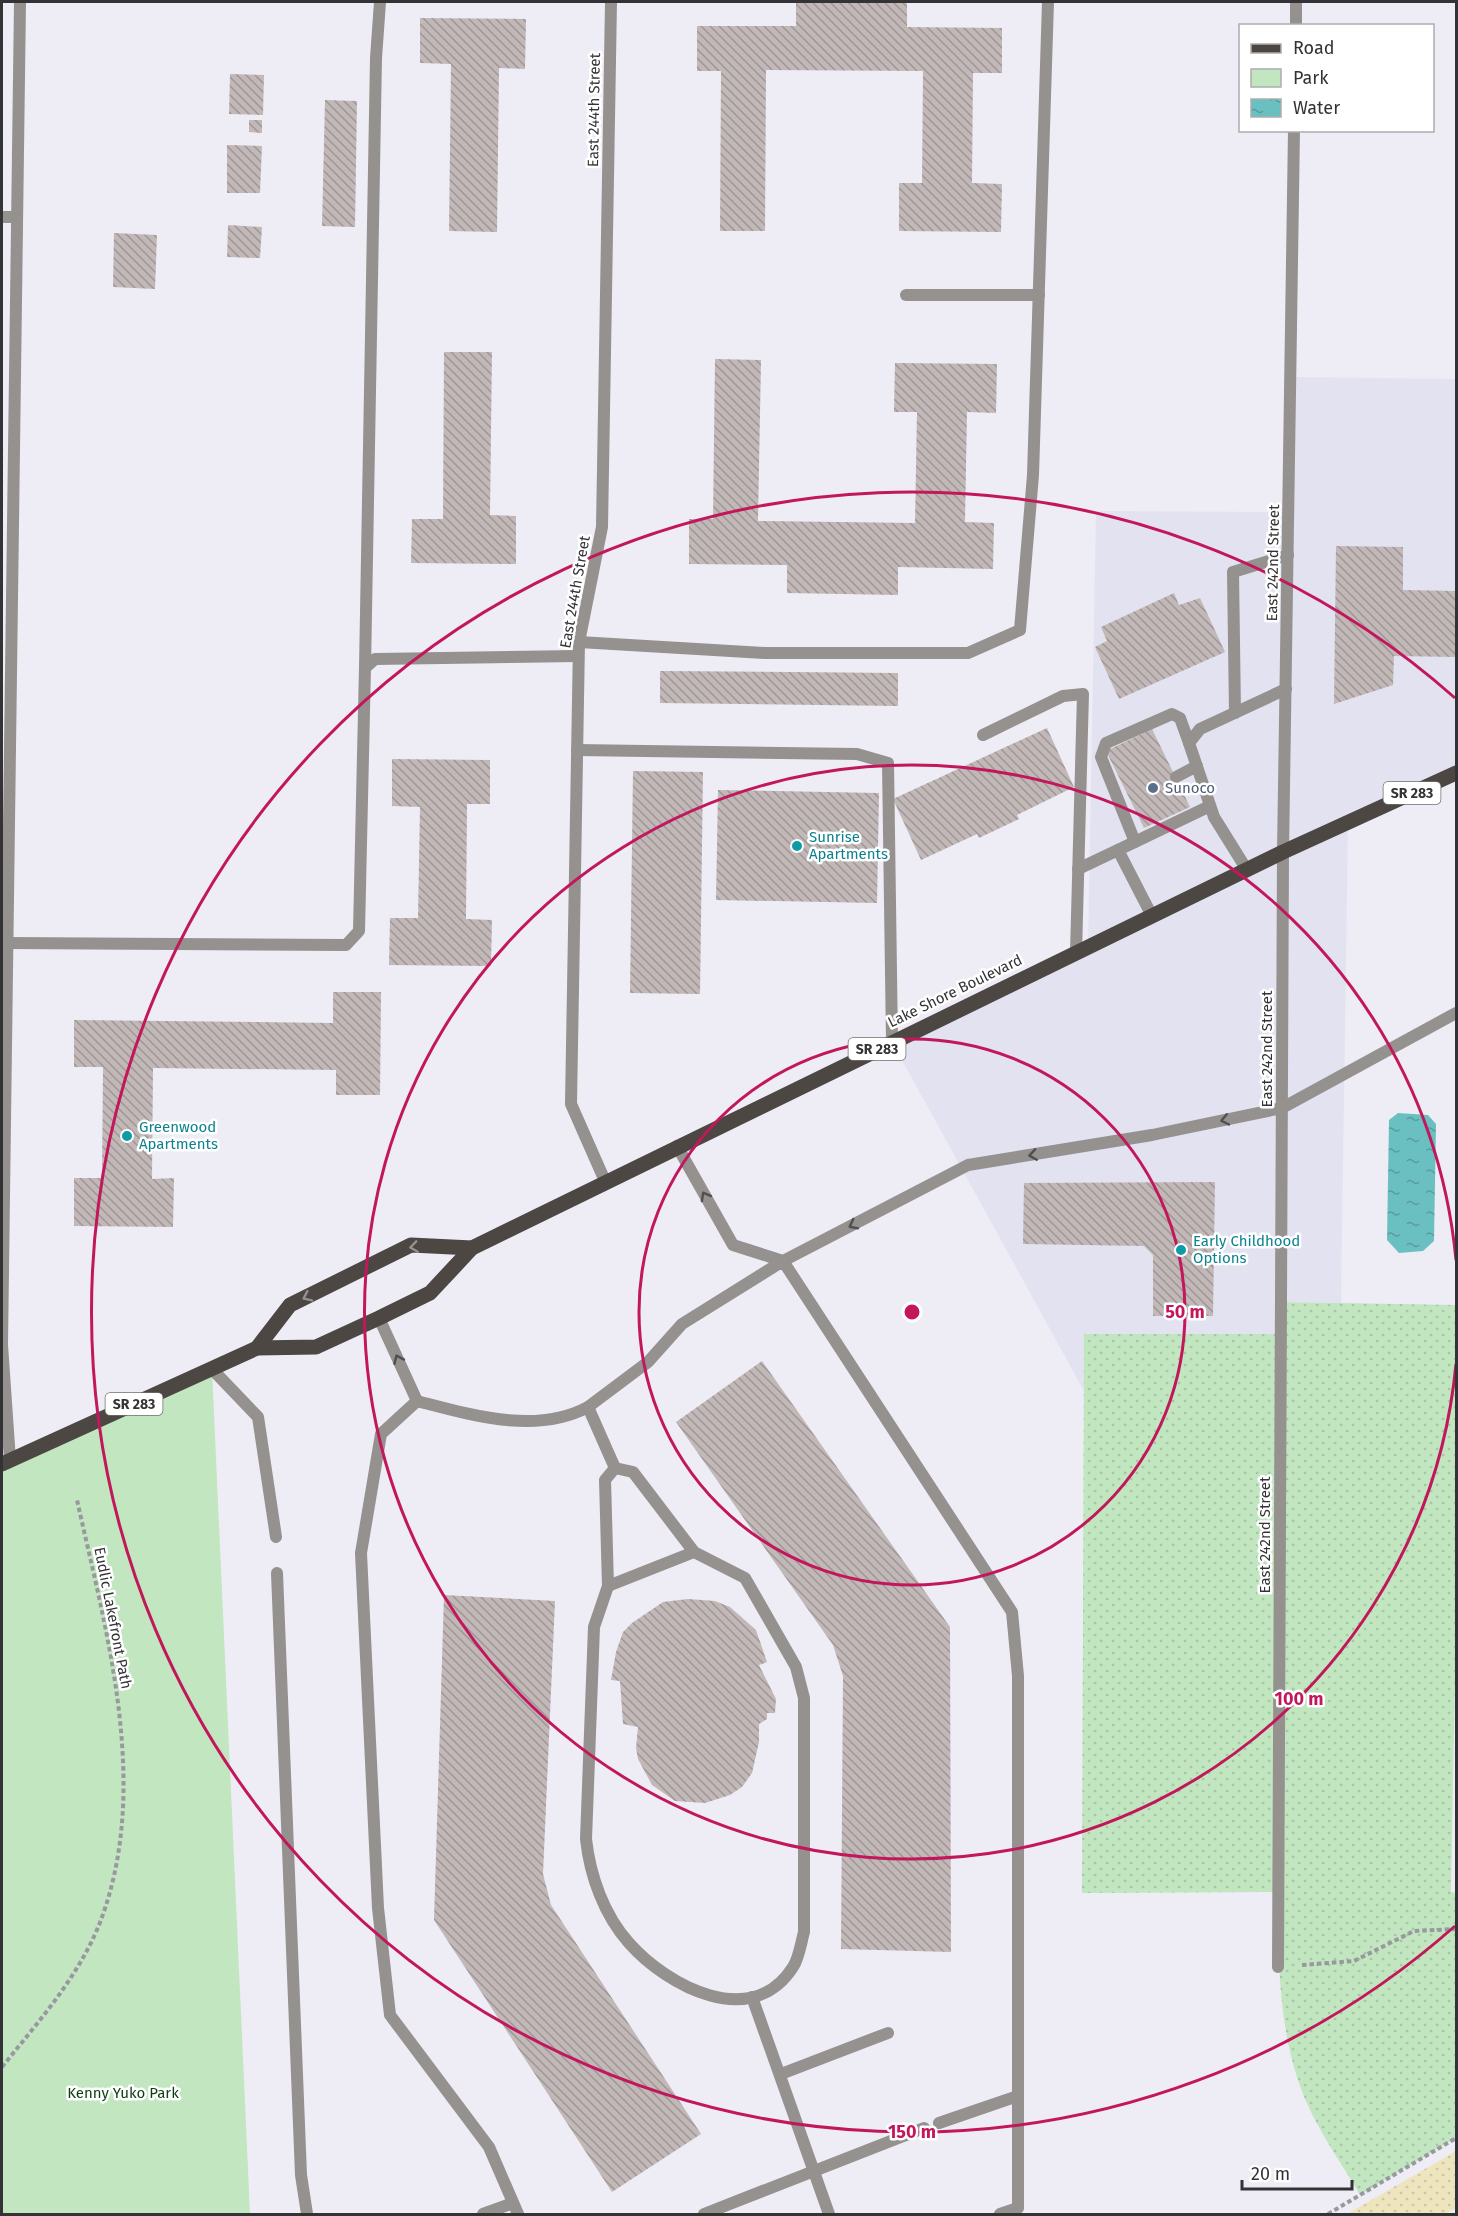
<svg xmlns="http://www.w3.org/2000/svg" width="1458" height="2216" viewBox="0 0 1458 2216" font-family="'Fira Sans',sans-serif">
<style>
.built{fill:#e3e2f1}
.grass{fill:url(#grass-dots)}
.sand{fill:url(#sand-dots)}
.green{fill:#c1e6c0}
.water{fill:url(#water-ripples)}
.building{fill:url(#building-back-hatch)}
.lines{fill:none;stroke-linecap:round;stroke-linejoin:round}
.path{stroke:#98989e;stroke-width:4;stroke-dasharray:4.5 3;stroke-linecap:butt}
.lane{stroke:#95918f;stroke-width:12}
.street{stroke:#95918f;stroke-width:12}
.primary{stroke:#4d4744;stroke-width:15}
.oneway{stroke:#504f51}
.oneway2{stroke:#94918f}
.ring{fill:none;stroke:#c2185b;stroke-width:3}
.service-dot{fill:#5c6f8a;stroke:#fff;stroke-width:2}
.culture-dot{fill:#0f9aa8;stroke:#fff;stroke-width:2}
.labels{text-anchor:middle;stroke-width:5;stroke-linejoin:round;paint-order:stroke}
.shield{fill:#fff;stroke:#707072;stroke-width:1.5}
.shield-label{font-size:14px;font-weight:bold;fill:#333336}
.street-label{font-size:15px;fill:#333336;stroke:#fff}
.service-label{font-size:15px;fill:#4e5e75;stroke:#fff;text-anchor:start}
.culture-label{font-size:15px;fill:#0d838f;stroke:#fff;text-anchor:start}
.park-label{font-size:15px;fill:#0d3e11;stroke:#fff}
.centre{fill:#c2185b;stroke:#fff;stroke-width:3}
.ring-label{font-size:18px;text-anchor:middle;font-weight:bold;fill:#c2185b;stroke:#fff;stroke-width:5;stroke-linejoin:round;paint-order:stroke}
</style>
<defs>
<pattern id="grass-dots" width="8" height="8" patternUnits="userSpaceOnUse" patternTransform="scale(1.5)"><rect width="8" height="8" fill="#c1e6c0"/><path d="M2 2h.1M6 6h.1" fill="none" stroke="#a6c6a6" stroke-width="1.8" stroke-linecap="round"/></pattern>
<pattern id="sand-dots" width="8" height="8" patternUnits="userSpaceOnUse" patternTransform="scale(1.5)"><rect width="8" height="8" fill="#eee5bf"/><path d="M2 2h.1M6 6h.1" fill="none" stroke="#cdc5a5" stroke-width="1.8" stroke-linecap="round"/></pattern>
<pattern id="water-ripples" width="26" height="14" patternUnits="userSpaceOnUse" patternTransform="scale(1.5)"><rect width="26" height="14" fill="#6abfc0"/><path d="M2 4q2-2 4 0t4 0M15 11q2-2 4 0t4 0" fill="none" stroke="#589c9d"/></pattern>
<pattern id="building-back-hatch" width="6" height="6" patternUnits="userSpaceOnUse" patternTransform="scale(1.5)"><rect width="6" height="6" fill="#c2b8b8"/><path d="M-1 5l2 2M0 0l6 6M5-1l2 2" fill="none" stroke="#9e9696"/></pattern>
</defs>
<rect width="100%" height="100%" fill="#eeedf5"/>
<polygon class="built" points="1291,377 1456,379 1456,773 1348,823 1341,1303 1282,1302 1281,1334 1084,1334 1084,1391 892,1042 1088,947 1096,511 1288,512"/>
<path class="grass" d="M1281 1302 1456 1305V1624L1451 1892 1456 1893V2138L1360 2195C1342 2164 1319 2132 1305 2099 1278 2033 1278 1962 1278 1892L1082 1893 1084 1334H1280Z"/>
<polygon class="sand" points="1456,2151 1456,2208 1445,2214 1347,2214"/>
<polygon class="green" points="212,1369 250,2214 2,2214 2,1464"/>
<polygon class="water" points="1398,1113 1428,1115 1436,1124 1434,1241 1423,1251 1399,1253 1387,1240 1389,1120"/>
<g class="building">
<polygon points="796,2 907,2 907,27 1002,28 1002,73 973,73 972,183 1002,184 1001,232 899,231 899,183 922,183 923,71 766,70 765,231 720,231 721,71 697,71 697,26 796,26"/>
<polygon points="420,18 526,19 525,69 499,68 497,232 449,231 451,64 420,63"/>
<polygon points="230,74 264,75 263,115 229,114"/>
<polygon points="325,100 357,101 355,227 322,226"/>
<polygon points="249,120 262,120 262,133 249,132"/>
<polygon points="227,145 262,146 260,193 227,193"/>
<polygon points="228,225 262,227 260,258 227,257"/>
<polygon points="114,233 157,235 155,289 113,287"/>
<polygon points="444,352 492,352 490,515 516,516 516,564 411,563 412,519 443,519"/>
<polygon points="715,359 761,360 758,521 915,523 917,412 894,412 895,363 997,364 996,413 967,412 965,522 994,523 993,569 898,567 898,595 787,593 787,565 689,564 689,519 713,519"/>
<polygon points="1336,546 1403,547 1403,590 1456,591 1456,657 1394,656 1393,685 1334,704"/>
<polygon points="1174,593 1179,605 1200,598 1225,652 1119,699 1095,647 1107,641 1101,627"/>
<polygon points="660,671 898,673 898,706 660,703"/>
<polygon points="1047,728 1074,787 1017,815 1019,819 979,838 977,834 921,860 893,799"/>
<polygon points="1152,729 1190,807 1144,828 1106,751"/>
<polygon points="392,759 490,760 490,804 467,804 466,919 492,920 491,966 389,965 390,918 418,918 420,807 392,806"/>
<polygon points="633,771 703,772 700,994 630,993"/>
<polygon points="718,790 879,793 877,903 716,900"/>
<polygon points="333,992 381,992 380,1095 336,1095 336,1070 153,1068 152,1179 174,1178 173,1227 74,1226 74,1178 102,1178 103,1067 74,1067 74,1020 333,1023"/>
<polygon points="1215,1182 1213,1316 1153,1316 1153,1255 1144,1246 1023,1244 1024,1183"/>
<polygon points="762,1361 950,1627 951,1952 841,1949 843,1676 833,1645 676,1422"/>
<polygon points="444,1595 555,1601 543,1874 551,1905 701,2134 612,2192 434,1920"/>
<polygon points="688,1599 715,1601 730,1607 756,1630 767,1662 759,1665 776,1699 775,1713 767,1713 767,1719 759,1724 759,1742 752,1773 742,1787 730,1795 705,1803 675,1801 652,1785 638,1759 636,1748 638,1727 623,1724 620,1681 611,1680 616,1652 623,1632 632,1623 663,1602"/>
</g>
<g class="lines">
<g class="path">
<polyline points="1302,1965 1354,1961 1414,1931 1456,1929"/>
<path d="M2 2067C38 2022 77 1979 99 1925 152 1790 107 1635 77 1500"/>
<polyline points="1328,2214 1456,2138"/>
</g>
<g class="lane">
<polyline points="906,295 1039,295"/>
<polyline points="579,642 765,653 968,653 1020,630 1033,475 1048,2"/>
<polyline points="365,668 376,58 380,2"/>
<polyline points="1235,713 1233,572 1288,555"/>
<polyline points="983,735 1063,696 1083,694 1076,953"/>
<polyline points="577,750 857,754 888,763 892,1042"/>
<polyline points="1176,777 1197,766"/>
<polyline points="1135,842 1101,757 1106,743 1172,714 1180,718 1189,743"/>
<polyline points="1078,869 1118,850"/>
<polyline points="1247,870 1214,817 1189,743 1200,729 1286,689"/>
<polyline points="1152,916 1118,850 1210,806"/>
<polyline points="7,943 346,945 359,931 365,668 375,659 578,656"/>
<polyline points="677,1146 733,1245 783,1261 968,1165 1152,1135 1282,1108 1456,1013"/>
<polyline points="379,1318 417,1401"/>
<polyline points="212,1369 258,1417 276,1537"/>
<polyline points="417,1401 381,1434 361,1553 378,1908 390,2015 489,2147 518,2214"/>
<path d="M417 1401C471 1415 536 1435 588 1407L615 1468"/>
<polyline points="588,1407 648,1362 682,1324 783,1261 1012,1612 1018,1676 1018,2208 1000,2214"/>
<path d="M615 1468 633 1472 694 1552 745 1578 796 1667 804 1698V1932C801 1943 799 1958 793 1967 752 2031 668 1987 629 1943 604 1915 590 1876 586 1839L594 1627 608 1586 605 1480Z"/>
<polyline points="277,1573 301,2175 307,2214"/>
<polyline points="608,1586 694,1552"/>
<polyline points="752,1997 829,2214"/>
<polyline points="781,2074 888,2033"/>
<polyline points="939,2123 1018,2096"/>
<polyline points="483,2214 513,2203"/>
<polyline points="704,2214 924,2128"/>
</g>
<g class="street">
<polyline points="1296,26 1296,2"/>
<polyline points="2,217 16,217"/>
<polyline points="605,1181 571,1104 579,642 602,527 611,2"/>
<polyline points="10,1460 2,1345 20,2"/>
<polyline points="1278,1967 1283,852 1294,130"/>
</g>
<g class="primary">
<polyline points="257,1348 290,1305 411,1245 472,1248"/>
<polyline points="2,1464 257,1348 316,1347 379,1318 430,1293 472,1248 1283,852 1456,773"/>
</g>
</g>
<defs><path id="oneway-chevron" d="M-2-3.5L2.5 0L-2 3.5" fill="none" stroke-width="1.6" stroke-linecap="round" stroke-linejoin="round" transform="scale(1.5)"/></defs>
<g class="oneway">
<use href="#oneway-chevron" transform="translate(1225 1120) rotate(168)"/>
<use href="#oneway-chevron" transform="translate(1033 1155) rotate(171)"/>
<use href="#oneway-chevron" transform="translate(705 1196) rotate(-119)"/>
<use href="#oneway-chevron" transform="translate(853 1225) rotate(153)"/>
<use href="#oneway-chevron" transform="translate(398 1359) rotate(-114)"/>
</g>
<g class="oneway2">
<use href="#oneway-chevron" transform="translate(414 1247) rotate(172)"/>
<use href="#oneway-chevron" transform="translate(307 1297) rotate(154)"/>
</g>
<g class="ring">
<circle cx="912" cy="1312" r="273"/>
<path d="M1456 1364A547 547 0 1 1 1456 1260"/>
<path d="M1455 1926A820 820 0 1 1 1455 698"/>
</g>
<circle class="service-dot" cx="1153" cy="788" r="6"/>
<g class="culture-dot">
<circle cx="797" cy="846" r="6"/>
<circle cx="127" cy="1136" r="6"/>
<circle cx="1181" cy="1250" r="6"/>
</g>
<g class="labels">
<g class="shield">
<rect x="1383.5" y="782" width="57" height="22" rx="4.5"/>
<rect x="848.5" y="1038" width="57" height="22" rx="4.5"/>
<rect x="105.5" y="1393" width="57" height="22" rx="4.5"/>
</g>
<g class="shield-label">
<text x="1412" y="798">SR 283</text>
<text x="877" y="1054">SR 283</text>
<text x="134" y="1409">SR 283</text>
</g>
<g class="street-label">
<text transform="translate(594 110) rotate(-89)" y="5">East 244th Street</text>
<text transform="translate(1273 563) rotate(-89)" y="5">East 242nd Street</text>
<text transform="translate(575 592) rotate(-80)" y="5">East 244th Street</text>
<text transform="translate(955 991) rotate(-26)" y="5">Lake Shore Boulevard</text>
<text transform="translate(1267 1049) rotate(-90)" y="5">East 242nd Street</text>
<text transform="translate(1265 1535) rotate(-90)" y="5">East 242nd Street</text>
<text transform="translate(113 1618) rotate(79)" y="5">Eudlic Lakefront Path</text>
</g>
<g class="service-label">
<text x="1165" y="793">Sunoco</text>
</g>
<g class="culture-label">
<text x="809" y="842">Sunrise<tspan x="809" dy="17">Apartments</tspan></text>
<text x="139" y="1132">Greenwood<tspan x="139" dy="17">Apartments</tspan></text>
<text x="1193" y="1246">Early Childhood<tspan x="1193" dy="17">Options</tspan></text>
</g>
<g class="park-label">
<text x="123" y="2098">Kenny Yuko Park</text>
</g>
</g>
<circle cx="912" cy="1312" r="9" class="centre"/>
<g class="ring-label">
<text x="1185" y="1318">50 m</text>
<text x="1299" y="1705">100 m</text>
<text x="912" y="2138">150 m</text>
</g>
<rect width="1458" height="2216" fill="none" stroke="#333336" stroke-width="6"/>
<rect x="1239" y="24" width="195" height="108" fill="#ffffff" stroke="#adadaf" stroke-width="1.5"/>
<rect x="1251" y="44" width="30" height="9" fill="#4d4744" stroke="#adadaf" stroke-width="1.5"/>
<text x="1293" y="54" font-size="18" fill="#333336">Road</text>
<rect x="1251" y="69" width="30" height="18" fill="#c1e6c0" stroke="#adadaf" stroke-width="1.5"/>
<text x="1293" y="84" font-size="18" fill="#333336">Park</text>
<rect x="1251" y="99" width="30" height="18" fill="url(#water-ripples)" stroke="#adadaf" stroke-width="1.5"/>
<text x="1293" y="114" font-size="18" fill="#333336">Water</text>
<path d="M1242 2180v9h110v-9" fill="none" stroke="#333336" stroke-width="3"/>
<text x="1251" y="2180" font-size="18" fill="#333336" stroke="#ffffff" stroke-width="4.5" paint-order="stroke">20 m</text>
</svg>
